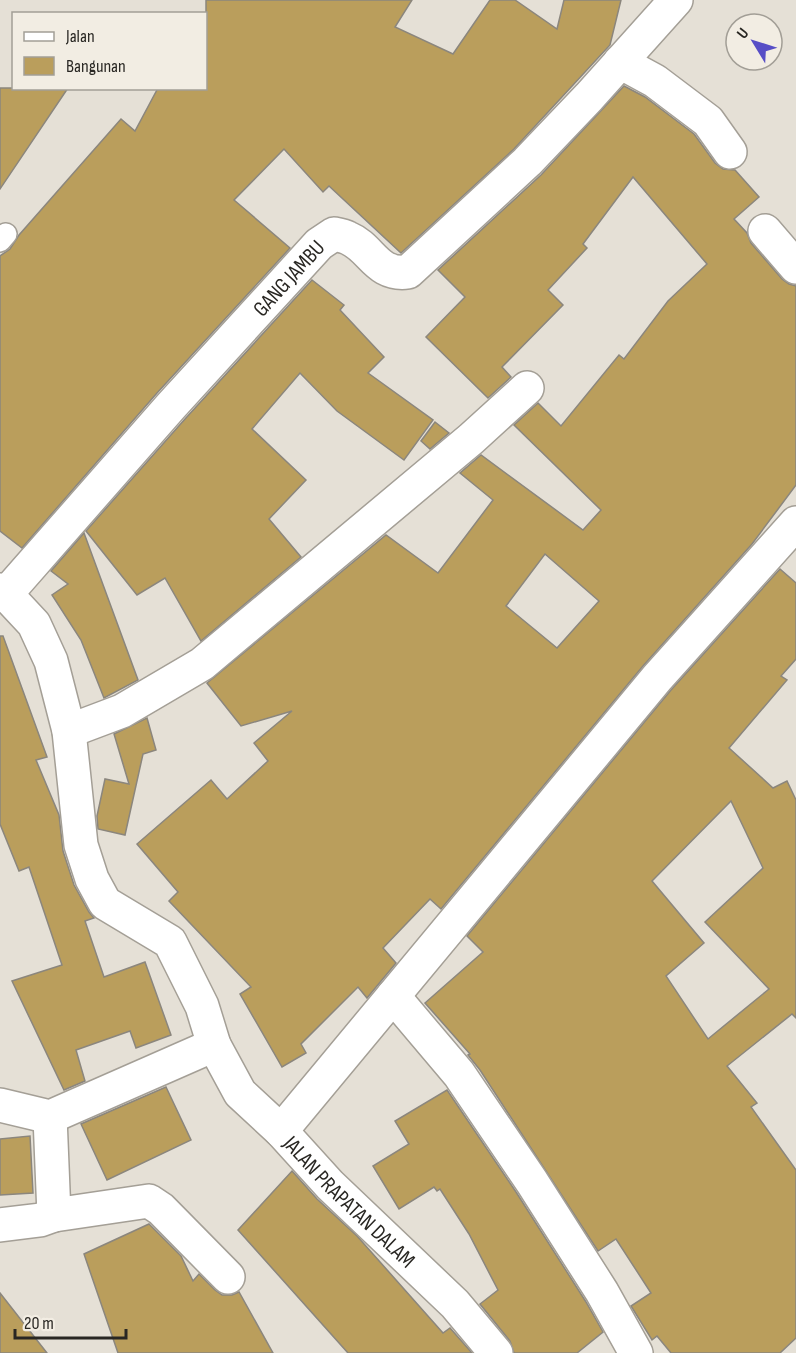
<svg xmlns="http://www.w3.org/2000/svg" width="796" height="1353" viewBox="0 0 796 1353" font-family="'Sofia Sans Condensed',sans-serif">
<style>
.building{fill:#ba9e5c;stroke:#8b867d;stroke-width:1.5;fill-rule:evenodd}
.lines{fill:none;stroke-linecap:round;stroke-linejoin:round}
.lane-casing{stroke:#a49f96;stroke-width:24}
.street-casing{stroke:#a49f96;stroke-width:36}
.lane{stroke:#fff;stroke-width:21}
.street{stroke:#fff;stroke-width:33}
.labels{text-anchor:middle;stroke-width:6;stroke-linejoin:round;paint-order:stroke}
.street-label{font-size:22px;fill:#292723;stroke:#f2ede3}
</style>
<rect width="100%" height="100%" fill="#e5e0d6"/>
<g class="building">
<polygon points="206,0 412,0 395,27 453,54 490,0 515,0 557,29 564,0 621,0 610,45 514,149 401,253 329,186 323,192 284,149 234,200 290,248 157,393 22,548 0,531 0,256 10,249 19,235 121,119 135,131 158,88 206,88"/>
<path d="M624 86 645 97 694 134 715 163 723 169 735 170 759 197 734 219 747 233 751 243 782 279 789 284 796 286V485L752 544 643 666 441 909 430 899 383 948 396 963 367 998 358 987 301 1044 306 1053 282 1067 240 994 251 987 169 901 178 892 137 844 211 780 227 799 268 761 254 743 292 711 241 726 207 683 386 535 438 573 493 500 460 473 481 455 583 530 601 510 514 425 538 403 561 426 619 355 624 359 668 301 707 264 633 177 583 244 587 248 548 290 563 305 502 367 511 377 488 398 426 337 465 297 438 270 541 175ZM545 554 599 601 557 648 506 606Z"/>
<polygon points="0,88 68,88 0,189"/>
<polygon points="312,280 344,305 340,310 384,357 368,373 433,420 404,460 337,411 300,373 252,429 306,480 269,519 301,557 201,641 165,578 137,595 86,531 185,419"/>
<polygon points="435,422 449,433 430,449 421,441"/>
<polygon points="84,533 138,680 104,698 81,640 52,595 68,584 51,571"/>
<path d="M780 569 796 583V659L781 676 787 680 729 748 773 788 787 781 796 800V1018L792 1014 727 1066 757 1103 751 1107 796 1170V1338L780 1353H671L657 1336 652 1340 631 1306 651 1293 616 1239 598 1251 480 1070 468 1055 470 1054 425 1003 483 952 467 936 671 690ZM731 801 763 868 705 922 769 989 708 1039 666 976 704 943 652 881Z"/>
<polygon points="0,636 3,636 47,757 36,760 59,815 63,851 74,885 89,912 94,918 85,921 104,977 145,962 171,1035 136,1048 130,1031 76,1050 85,1081 64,1090 12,981 62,965 29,867 19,871 0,824"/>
<polygon points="147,718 156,750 143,754 125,835 98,829 97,816 105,779 129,784 114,734"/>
<polygon points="166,1087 191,1140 107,1180 81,1124"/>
<polygon points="447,1090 516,1192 586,1302 603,1332 577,1353 514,1353 510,1341 480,1304 498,1290 469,1234 440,1189 437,1191 434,1187 399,1209 373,1166 409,1144 395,1121"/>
<polygon points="30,1136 33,1193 0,1195 0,1139"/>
<polygon points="292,1171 317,1199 357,1236 443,1333 450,1328 472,1353 348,1353 238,1230"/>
<polygon points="149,1224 181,1256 193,1281 199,1274 215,1290 222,1295 232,1295 239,1292 273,1353 118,1353 84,1254"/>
<polygon points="0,1293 47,1353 0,1353"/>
</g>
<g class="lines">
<defs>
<polyline id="lane" points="0,241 6,234"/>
<g id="street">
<polyline points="620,62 655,81 708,121 730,152"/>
<polyline points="765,231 796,267"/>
<path id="s1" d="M0 590 6 594 34 624 51 661 69 731 81 845 92 879 105 903 170 942 202 1006 214 1045 240 1093 281 1131 330 1185 455 1304 496 1353"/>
<path id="s2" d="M6 594 171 406 319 244 334 234C339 235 344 236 348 238 372 248 376 276 408 272L527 162 589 97 676 0"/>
<polyline points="69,731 122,711 202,664 471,439 527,388"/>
<polyline points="393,996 459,1074 532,1182 602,1292 636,1353"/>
<polyline points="0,1105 50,1117 214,1045"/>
<polyline points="281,1131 657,678 796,523"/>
<polyline points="54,1215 149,1201 161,1209 228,1277"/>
<polyline points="0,1225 40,1220 54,1215 50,1117"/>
</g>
</defs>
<use href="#lane" class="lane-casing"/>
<use href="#street" class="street-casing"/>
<use href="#lane" class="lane"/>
<use href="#street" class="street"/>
</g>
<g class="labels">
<g class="street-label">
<text dy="8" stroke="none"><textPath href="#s2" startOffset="424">GANG JAMBU</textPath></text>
<text dy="8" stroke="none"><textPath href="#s1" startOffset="736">JALAN PRAPATAN DALAM</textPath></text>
</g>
</g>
<rect x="12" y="12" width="195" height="78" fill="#f2ede3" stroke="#a29e96" stroke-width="1.5"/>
<rect x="24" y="32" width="30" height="9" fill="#ffffff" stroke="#a29e96" stroke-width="1.5"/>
<text x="66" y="42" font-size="18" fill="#292723">Jalan</text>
<rect x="24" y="57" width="30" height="18" fill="#ba9e5c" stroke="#a29e96" stroke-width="1.5"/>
<text x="66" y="72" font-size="18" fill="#292723">Bangunan</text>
<g transform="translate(754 42) rotate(308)"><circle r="28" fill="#f2ede3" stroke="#a29e96" stroke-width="1.5"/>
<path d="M0-4.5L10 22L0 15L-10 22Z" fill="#574ec6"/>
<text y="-9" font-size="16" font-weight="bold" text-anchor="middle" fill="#292723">U</text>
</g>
<path d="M15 1329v9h111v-9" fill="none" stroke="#292723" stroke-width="3"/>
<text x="24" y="1329" font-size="18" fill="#292723" stroke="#f2ede3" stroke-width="4.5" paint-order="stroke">20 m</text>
</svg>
